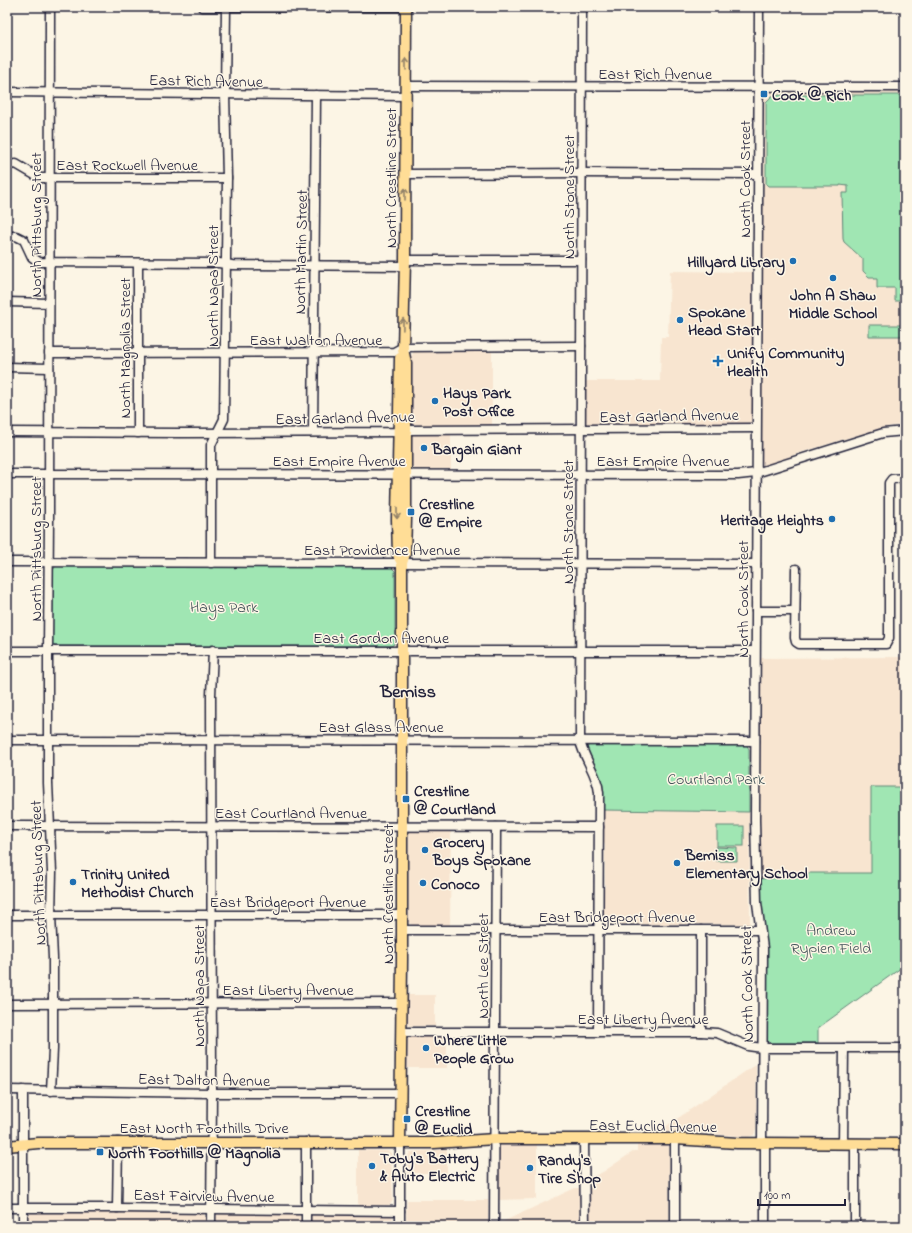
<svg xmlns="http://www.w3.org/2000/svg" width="912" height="1233" viewBox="0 0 912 1233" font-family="'Indie Flower',sans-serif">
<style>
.built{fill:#f8e5d0}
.green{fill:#a0e6b3;stroke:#618477}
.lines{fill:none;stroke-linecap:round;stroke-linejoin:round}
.minor-casing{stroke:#22223b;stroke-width:11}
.major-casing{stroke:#22223b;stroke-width:13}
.minor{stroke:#fcf5e5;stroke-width:8}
.major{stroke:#ffdd96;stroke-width:10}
.oneway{stroke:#908068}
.poi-dot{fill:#1f6fb2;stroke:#fcf5e5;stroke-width:1.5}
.labels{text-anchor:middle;stroke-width:3;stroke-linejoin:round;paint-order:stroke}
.street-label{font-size:16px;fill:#22223b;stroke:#fcf5e5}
.poi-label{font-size:16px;font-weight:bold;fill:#22223b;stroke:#fcf5e5;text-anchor:start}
.park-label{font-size:16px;fill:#425359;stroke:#fcf5e5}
.quarter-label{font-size:18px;font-weight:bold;fill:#22223b;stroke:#fcf5e5}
</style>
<rect width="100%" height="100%" fill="#fcf5e5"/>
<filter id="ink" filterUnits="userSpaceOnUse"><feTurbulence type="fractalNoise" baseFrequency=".025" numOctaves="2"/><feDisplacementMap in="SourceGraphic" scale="8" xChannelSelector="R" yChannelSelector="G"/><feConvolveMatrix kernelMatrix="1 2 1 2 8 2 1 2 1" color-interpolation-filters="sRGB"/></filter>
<g filter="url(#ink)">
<g class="built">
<polygon points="766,92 905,92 905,425 891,426 848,438 796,454 783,461 768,466 763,465 760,462 759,359 761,353 761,330 759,325 762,234 760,228 762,96 764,93"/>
<polygon points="670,271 753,272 752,418 750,425 585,426 585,381 660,381 661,337 668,337"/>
<polygon points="414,352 492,352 492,425 416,425 412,423 410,420 410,357"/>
<polygon points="415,433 451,433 451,469 415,469 412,467 411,466 410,436"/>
<polygon points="905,657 905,787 871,787 871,873 775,873 774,878 759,879 758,870 759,658"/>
<polygon points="602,810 749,812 750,923 748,924 602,924 602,893 605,887 605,845 602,840"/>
<polygon points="412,830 451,830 450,925 412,925 407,921 407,835 408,832"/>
<polygon points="407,995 435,995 435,1026 411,1026 408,1025 407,1022"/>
<polygon points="412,1036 447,1036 447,1068 407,1068 407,1040 409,1037"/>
<polygon points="756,1064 756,1129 754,1135 748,1137 692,1132 658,1132"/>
<polygon points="502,1144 537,1144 537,1199 497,1200 498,1147"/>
<polygon points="637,1144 665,1144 669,1146 669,1222 587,1222 587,1179 603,1172 634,1151 637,1151"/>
<polygon points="447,1149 447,1173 407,1173 408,1156 410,1152"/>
<polygon points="358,1150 388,1151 391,1153 393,1200 390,1205 358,1206"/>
<polygon points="575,1188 579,1188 579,1226 499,1226 498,1224"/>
<polygon points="407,1200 488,1200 488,1223 486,1226 406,1226"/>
<polygon points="32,1212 199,1213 203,1214 206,1217 206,1226 26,1226 27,1216"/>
<polygon points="218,1214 296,1214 300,1216 301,1218 301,1226 215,1226 215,1217"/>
<polygon points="315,1214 390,1215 393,1218 393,1226 309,1226 310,1217"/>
</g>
<g class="green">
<polygon points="781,95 905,95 905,301 895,301 895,288 877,288 877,279 874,279 874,277 869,277 863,271 863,259 844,242 843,239 842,193 848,193 848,186 840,185 840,186 768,186 766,184 766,102 772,96"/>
<rect x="869" y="325" width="36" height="11"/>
<polygon points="56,566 391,567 395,571 395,642 393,645 390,646 55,646 52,643 53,570"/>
<polygon points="593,743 746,744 749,749 749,812 602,810 586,749 588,746"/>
<polygon points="871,787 905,787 905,965 818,1028 818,1043 771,1043 767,1041 765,1037 764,933 759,879 774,878 774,873 871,873"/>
<rect x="717" y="826" width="27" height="20"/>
<polygon points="716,847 737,848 737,861 716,861"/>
</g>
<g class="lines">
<defs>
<g id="minor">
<polyline points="50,7 49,518 48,651 48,783 52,872 51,915 53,958 53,1049 51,1091"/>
<polyline points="202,7 406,7"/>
<path d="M582 7 580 741C584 759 598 775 599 793L598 1032"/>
<polyline points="759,7 755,820 757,903 763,948 762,1144"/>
<polyline points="406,86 905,87"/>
<polyline points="7,92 406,96"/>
<polyline points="7,165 16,164 40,178 227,178"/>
<polyline points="406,174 582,173 757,174"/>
<polyline points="7,236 16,236 24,240 32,257 39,262 219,263 232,265 405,266"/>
<polyline points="405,260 581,260"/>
<polyline points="138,263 138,433"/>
<polyline points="7,302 49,303"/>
<polyline points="49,353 394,352 403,347 581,346"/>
<polyline points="7,367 49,368"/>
<polyline points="7,432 180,433 398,432 406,430 756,428"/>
<polyline points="313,432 316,95"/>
<polyline points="7,474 738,475 756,473 870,437 883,433 905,431"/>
<polyline points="7,562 756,564"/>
<polyline points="211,563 211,445 224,419 227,178 225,94 226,7"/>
<polyline points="796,569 795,638 796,642 799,644 886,644 889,638 889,483 892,479 905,478"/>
<polyline points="756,611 795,611"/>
<polyline points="7,651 755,651"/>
<polyline points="7,740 755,741"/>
<polyline points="7,826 599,827"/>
<polyline points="7,915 402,915"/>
<polyline points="402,930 760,930"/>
<polyline points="7,1004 401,1003"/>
<polyline points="402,1032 701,1032 717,1033 748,1046 762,1048 905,1048"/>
<polyline points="701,1032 701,930"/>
<polyline points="7,1090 212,1093 401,1093"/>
<polyline points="584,1139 585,1226"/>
<polyline points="306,1142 306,1226"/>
<polyline points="843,1144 844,1048"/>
<polyline points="7,1208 117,1208 400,1211"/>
<polyline points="117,1208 118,1142"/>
<polyline points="23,1226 23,1090"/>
<polyline points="211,1226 212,1093 211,695 213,650"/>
<polyline points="400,1226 400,1143"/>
<polyline points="494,1226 496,827"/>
<polyline points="675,1226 675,1139"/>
<polyline points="765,1226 765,1144"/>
<polyline points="855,1226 855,1144"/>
</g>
<g id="major">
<polyline points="400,358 397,519 398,555 402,563"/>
<polyline points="400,1143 402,960 402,563 405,554 406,519 406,363 403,349 405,260 406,7"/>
<polyline points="7,1146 38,1143 434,1143 495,1139 675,1139 737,1143 905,1144"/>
</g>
</defs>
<use href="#minor" class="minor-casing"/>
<use href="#major" class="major-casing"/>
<use href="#minor" class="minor"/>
<use href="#major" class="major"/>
</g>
<defs><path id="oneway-shaft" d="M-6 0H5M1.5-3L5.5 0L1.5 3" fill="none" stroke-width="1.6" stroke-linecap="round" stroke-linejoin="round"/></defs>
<g class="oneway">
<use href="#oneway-shaft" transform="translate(406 64) rotate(-90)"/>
<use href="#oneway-shaft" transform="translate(405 194) rotate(-90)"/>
<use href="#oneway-shaft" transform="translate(403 324) rotate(-89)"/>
<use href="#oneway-shaft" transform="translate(397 513) rotate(90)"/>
</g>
</g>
<g class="poi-dot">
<rect x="760" y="90" width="8" height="8" rx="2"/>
<circle cx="793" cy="261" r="4"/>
<circle cx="833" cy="278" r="4"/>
<circle cx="680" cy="320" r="4"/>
<path d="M716 355h4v4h4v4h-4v4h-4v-4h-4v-4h4z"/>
<circle cx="435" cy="401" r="4"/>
<circle cx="424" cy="448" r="4"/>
<rect x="407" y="508" width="8" height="8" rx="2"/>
<circle cx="832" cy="519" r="4"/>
<rect x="402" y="795" width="8" height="8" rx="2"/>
<circle cx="425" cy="850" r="4"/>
<circle cx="677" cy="863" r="4"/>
<circle cx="73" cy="882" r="4"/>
<circle cx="423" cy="883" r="4"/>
<circle cx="426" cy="1048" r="4"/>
<rect x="403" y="1115" width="8" height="8" rx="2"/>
<rect x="96" y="1148" width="8" height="8" rx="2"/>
<circle cx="372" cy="1166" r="4"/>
<circle cx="530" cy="1168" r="4"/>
</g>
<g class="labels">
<g class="street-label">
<text x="655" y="79">East Rich Avenue</text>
<text transform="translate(206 80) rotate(1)" y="6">East Rich Avenue</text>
<text x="127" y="170">East Rockwell Avenue</text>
<text transform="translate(390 178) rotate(-90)" y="6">North Crestline Street</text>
<text transform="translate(744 179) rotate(-90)" y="6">North Cook Street</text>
<text transform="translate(568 197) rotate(-90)" y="6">North Stone Street</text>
<text transform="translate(35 225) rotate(-90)" y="6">North Pittsburg Street</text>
<text transform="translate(300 252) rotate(-89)" y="6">North Martin Street</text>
<text transform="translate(212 286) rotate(-90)" y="6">North Napa Street</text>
<text x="316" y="345">East Walton Avenue</text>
<text transform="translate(124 348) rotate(-90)" y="6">North Magnolia Street</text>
<text transform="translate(669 415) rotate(-1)" y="6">East Garland Avenue</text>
<text transform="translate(345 417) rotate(-1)" y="6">East Garland Avenue</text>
<text x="339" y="466">East Empire Avenue</text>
<text x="663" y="466">East Empire Avenue</text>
<text transform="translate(567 522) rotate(-90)" y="6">North Stone Street</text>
<text transform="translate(35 549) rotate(-90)" y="6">North Pittsburg Street</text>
<text x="382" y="555">East Providence Avenue</text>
<text transform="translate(742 599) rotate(-90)" y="6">North Cook Street</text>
<text x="381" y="643">East Gordon Avenue</text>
<text x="381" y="732">East Glass Avenue</text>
<text x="291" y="818">East Courtland Avenue</text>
<text transform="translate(37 873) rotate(-92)" y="6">North Pittsburg Street</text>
<text transform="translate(387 894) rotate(-90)" y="6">North Crestline Street</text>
<text x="288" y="907">East Bridgeport Avenue</text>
<text x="617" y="922">East Bridgeport Avenue</text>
<text transform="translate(482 966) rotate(-90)" y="6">North Lee Street</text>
<text transform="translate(746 984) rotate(-91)" y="6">North Cook Street</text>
<text transform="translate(198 986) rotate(-90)" y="6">North Napa Street</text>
<text x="288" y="995">East Liberty Avenue</text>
<text x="643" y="1024">East Liberty Avenue</text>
<text transform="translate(204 1079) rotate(1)" y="6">East Dalton Avenue</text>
<text transform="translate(653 1125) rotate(1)" y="6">East Euclid Avenue</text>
<text x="204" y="1133">East North Foothills Drive</text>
<text transform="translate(204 1195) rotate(1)" y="6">East Fairview Avenue</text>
</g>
<g class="poi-label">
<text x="772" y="100">Cook @ Rich</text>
<text x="785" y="267" text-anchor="end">Hillyard Library</text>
<text x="833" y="300" text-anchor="middle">John A Shaw<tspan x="833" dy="18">Middle School</tspan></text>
<text x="688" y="317">Spokane<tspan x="688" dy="18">Head Start</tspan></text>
<text x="727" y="358">Unify Community<tspan x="727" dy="18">Health</tspan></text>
<text x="443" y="398">Hays Park<tspan x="443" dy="18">Post Office</tspan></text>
<text x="432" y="454">Bargain Giant</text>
<text x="419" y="509">Crestline<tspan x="419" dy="18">@ Empire</tspan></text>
<text x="824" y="525" text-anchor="end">Heritage Heights</text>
<text x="414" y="796">Crestline<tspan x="414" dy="18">@ Courtland</tspan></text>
<text x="433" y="847">Grocery<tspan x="433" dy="18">Boys Spokane</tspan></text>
<text x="685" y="860">Bemiss<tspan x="685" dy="18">Elementary School</tspan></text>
<text x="81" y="879">Trinity United<tspan x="81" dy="18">Methodist Church</tspan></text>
<text x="431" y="889">Conoco</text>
<text x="434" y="1045">Where Little<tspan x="434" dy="18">People Grow</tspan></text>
<text x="415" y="1116">Crestline<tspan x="415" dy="18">@ Euclid</tspan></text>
<text x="108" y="1158">North Foothills @ Magnolia</text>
<text x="380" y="1163">Toby's Battery<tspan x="380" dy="18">&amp; Auto Electric</tspan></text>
<text x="538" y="1165">Randy's<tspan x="538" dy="18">Tire Shop</tspan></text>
</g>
<g class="park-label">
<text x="224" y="612">Hays Park</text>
<text x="716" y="784">Courtland Park</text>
<text x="831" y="935">Andrew<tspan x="831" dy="18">Rypien Field</tspan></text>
</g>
<g class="quarter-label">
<text x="408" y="697">Bemiss</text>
</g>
</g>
<rect width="912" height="1233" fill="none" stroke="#fcf5e5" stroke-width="24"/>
<rect x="12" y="12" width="888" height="1209" fill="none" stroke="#22223b" stroke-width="1.5" filter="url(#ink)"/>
<path d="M758 1199v6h87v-6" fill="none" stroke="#22223b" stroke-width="2"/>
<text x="764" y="1199" font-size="12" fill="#22223b" stroke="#fcf5e5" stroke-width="3" paint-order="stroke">100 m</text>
</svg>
